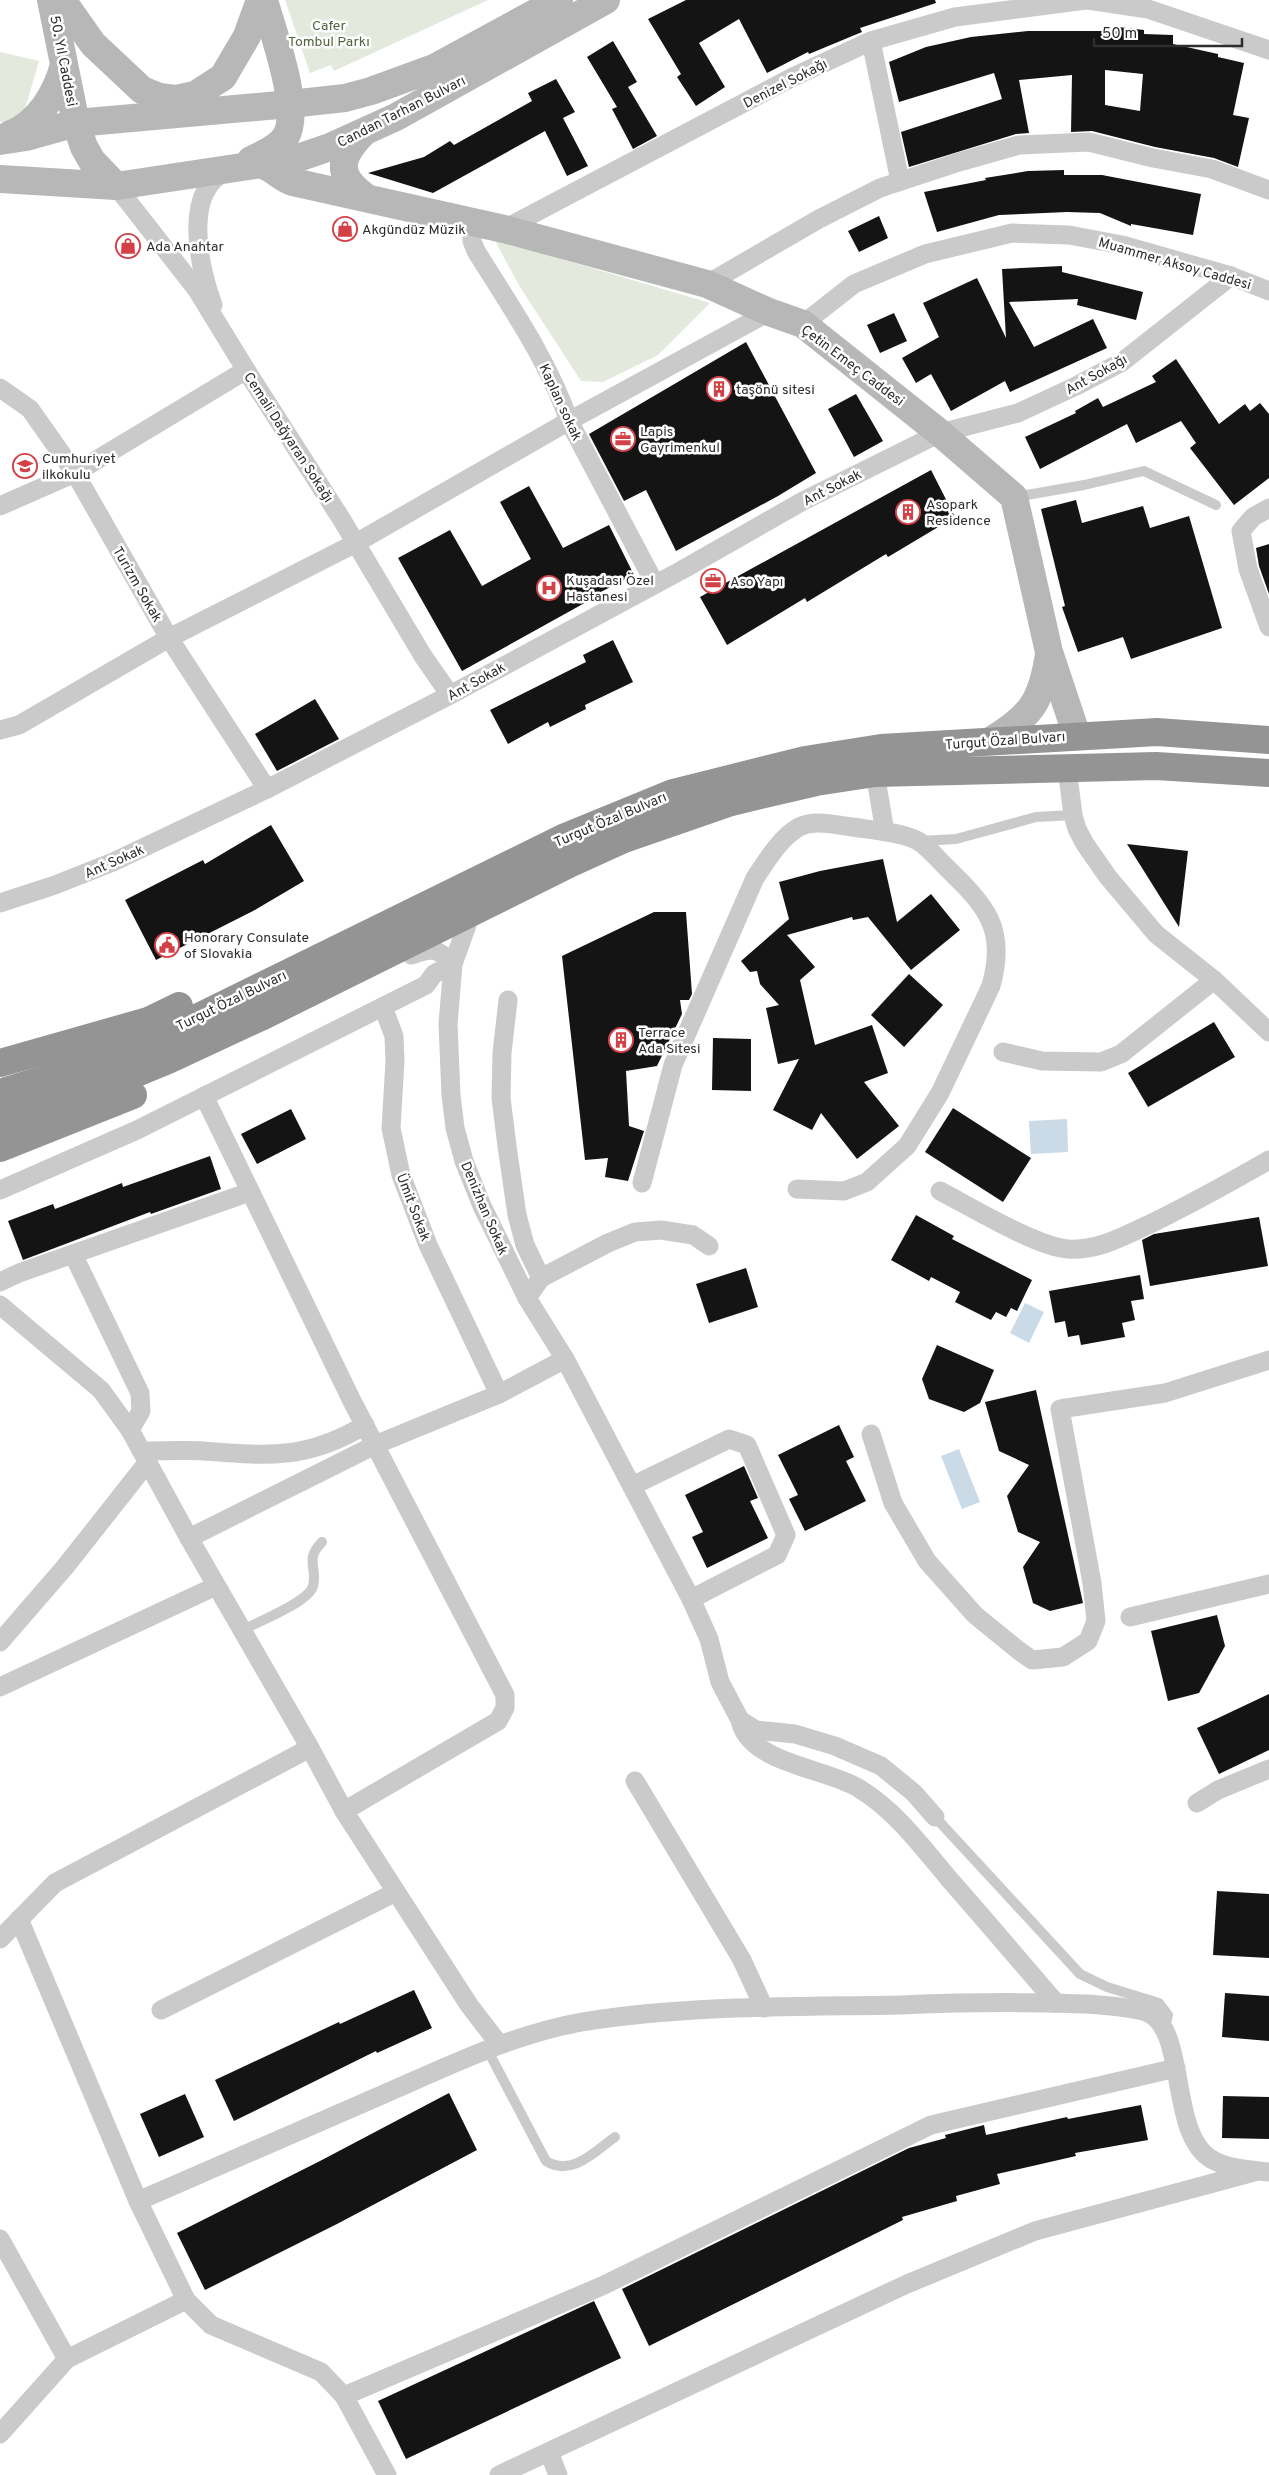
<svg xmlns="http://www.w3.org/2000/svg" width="1269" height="2475" viewBox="0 0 1269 2475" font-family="Overpass,sans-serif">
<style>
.green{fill:#e3e9dc}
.water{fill:#cadbe7}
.building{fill:#141414;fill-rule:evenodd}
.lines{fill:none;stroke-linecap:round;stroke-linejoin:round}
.lane{stroke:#cacaca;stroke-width:10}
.street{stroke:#cacaca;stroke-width:19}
.secondary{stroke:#b7b7b7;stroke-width:28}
.highway{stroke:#949494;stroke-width:28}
.labels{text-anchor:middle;stroke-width:5;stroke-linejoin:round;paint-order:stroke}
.park-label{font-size:14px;fill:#4f643f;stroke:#fff}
.street-label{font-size:14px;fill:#2d2d2d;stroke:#fff}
.poi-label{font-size:14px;fill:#2d2d2d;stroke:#fff;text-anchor:start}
</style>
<rect width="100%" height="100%" fill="#fff"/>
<g class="green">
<polygon points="285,0 488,0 334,71 331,65 310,73"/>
<polygon points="0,52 39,61 21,122 0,122"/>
<polygon points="494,239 710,303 658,355 603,382 581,381 520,287"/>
</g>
<g class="water">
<polygon points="1067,1119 1068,1152 1031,1154 1029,1121"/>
<polygon points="1025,1303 1044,1312 1029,1343 1010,1333"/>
<polygon points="959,1449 980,1502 962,1509 941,1456"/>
</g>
<g class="building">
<polygon points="686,0 935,0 936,3 860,28 862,32 809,54 808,52 767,73 739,19 699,43 725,87 696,106 677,77 681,74 648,19"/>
<path d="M1118 27 1144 30V34L1173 35V44L1218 54V57L1244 63 1233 115 1249 118 1238 167 1214 158 1155 147 1092 131 1071 132 1072 75 1019 80 1029 133 1016 134 909 167 901 132 1002 99 994 73 899 102 889 62 926 47 971 37 1028 31H1118ZM1105 70 1143 74 1140 111 1105 105Z"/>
<polygon points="613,41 637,82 628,87 657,136 633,149 612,109 617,107 587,57"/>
<polygon points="556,79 575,112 563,118 588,166 567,176 545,131 433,193 368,173 424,157 450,141 454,145 532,101 528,93"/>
<polygon points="1064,170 1064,175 1102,175 1201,194 1193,235 1131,224 1131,226 1100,213 1067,212 999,215 937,232 924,192 986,180 985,178 1028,171"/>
<polygon points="879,216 888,238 859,252 848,231"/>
<polygon points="1062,266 1062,272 1143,292 1136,320 1077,305 1078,299 1009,302 1034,347 1093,319 1107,348 1010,392 1005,381 951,411 931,374 916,383 902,358 939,337 923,303 977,278 1006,338 1002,269"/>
<polygon points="894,313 907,341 880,353 867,325"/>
<polygon points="746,342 816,473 778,496 676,551 646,490 624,501 589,434"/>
<polygon points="1176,359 1219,424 1245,404 1250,411 1260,403 1269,414 1269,478 1234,505 1190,448 1196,443 1181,421 1136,443 1127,424 1040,469 1025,437 1076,413 1075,411 1098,398 1103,407 1156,382 1152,376"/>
<polygon points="856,394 883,441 854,457 828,409"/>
<polygon points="931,470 955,517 888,557 886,554 807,602 805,598 727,645 700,597"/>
<polygon points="529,486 563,548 609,525 634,575 589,598 590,600 462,671 398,558 450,530 482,586 531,559 500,502"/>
<polygon points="1076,500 1082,523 1143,506 1150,528 1189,516 1222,628 1131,659 1123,637 1078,652 1062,607 1065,606 1041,509"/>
<polygon points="1269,544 1269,594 1259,566 1256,548"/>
<polygon points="613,640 633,682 585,705 586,709 550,727 548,722 508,744 490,710 586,662 583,655"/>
<polygon points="315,699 339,739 277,771 255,734"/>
<polygon points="271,825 304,881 253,911 156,960 125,900 203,860 205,864"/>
<polygon points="1127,844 1188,851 1179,927"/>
<polygon points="883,859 897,922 931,894 960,930 911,970 868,917 853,920 852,917 787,935 815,967 800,980 815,1045 872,1025 888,1073 864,1082 899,1126 857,1159 821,1113 812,1130 773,1110 799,1059 778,1064 766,1008 779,1005 760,984 757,971 750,972 741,961 789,919 779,882 820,871"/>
<polygon points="654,912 686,912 692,994 689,1000 680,1000 682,1014 657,1066 626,1071 629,1126 644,1131 628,1181 605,1177 608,1158 585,1160 562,956"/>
<polygon points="909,974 943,1005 904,1047 871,1015"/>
<polygon points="1214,1022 1235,1057 1148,1107 1128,1073"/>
<polygon points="713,1038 751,1039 751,1091 712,1090"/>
<polygon points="953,1108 1031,1158 1003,1202 925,1152"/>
<polygon points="291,1109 306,1139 257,1164 241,1134"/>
<polygon points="210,1156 221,1189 151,1214 150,1212 23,1260 8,1221 53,1204 55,1209 122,1183 123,1187"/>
<polygon points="916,1215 954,1236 952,1239 1032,1280 1017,1311 1011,1308 1006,1317 996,1312 991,1320 955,1302 960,1292 931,1277 929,1281 891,1260"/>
<polygon points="1259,1217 1268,1266 1150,1286 1142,1240 1154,1234"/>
<polygon points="746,1268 758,1307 709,1323 696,1284"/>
<polygon points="1140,1275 1144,1299 1131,1301 1135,1320 1122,1323 1125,1337 1081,1345 1079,1335 1068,1337 1065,1321 1055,1323 1049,1291"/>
<polygon points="937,1345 994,1370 980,1403 964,1412 929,1399 922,1379"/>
<polygon points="1036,1390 1083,1603 1050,1611 1033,1603 1023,1567 1040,1542 1018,1532 1007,1496 1029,1465 999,1451 985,1402"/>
<polygon points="839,1425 854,1457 846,1461 866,1501 805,1531 789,1499 798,1495 778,1455"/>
<polygon points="744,1466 758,1498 750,1501 768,1538 707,1568 692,1537 703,1532 685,1495"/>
<polygon points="1217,1615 1225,1646 1199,1693 1168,1701 1151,1631"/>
<polygon points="1269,1694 1269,1750 1219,1774 1197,1728"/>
<polygon points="1217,1891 1269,1894 1269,1958 1213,1955"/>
<polygon points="414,1990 432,2028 377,2053 376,2051 234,2121 215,2080 339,2022 340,2024"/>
<polygon points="1225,1993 1269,1996 1269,2041 1222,2037"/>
<polygon points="449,2093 477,2150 337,2224 205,2290 177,2233 320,2161"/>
<polygon points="185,2094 204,2137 159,2157 140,2114"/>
<polygon points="1223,2096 1269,2097 1269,2139 1222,2138"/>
<polygon points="1141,2105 1148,2140 1075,2153 1076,2156 997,2174 1000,2184 956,2196 957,2201 902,2217 903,2220 649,2346 622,2289 909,2148 946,2138 945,2135 984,2125 986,2135 1067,2117 1068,2119"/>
<polygon points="594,2301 621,2358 406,2459 378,2401"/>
</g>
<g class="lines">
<g class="lane">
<polyline points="1015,497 1084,485 1144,471 1216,505"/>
<polyline points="920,841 956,839 1036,817 1073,815"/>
<path d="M242 1630C258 1622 309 1602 313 1586 318 1568 304 1560 322 1542"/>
<polyline points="935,1817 1080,1974 1107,1987 1159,2003 1168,2015 1165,2028"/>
<path d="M487 2049 546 2161C572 2177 594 2152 615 2137"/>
</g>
<g class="street">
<polyline points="1088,0 1148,9 1269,50"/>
<polyline points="871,41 900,181"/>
<polyline points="116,186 197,290 246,370 342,520 423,656 450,695"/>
<path d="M472 221V241L476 251C510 306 548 360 569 421L655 584"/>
<polyline points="504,229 793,77 871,41 955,17 1086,0"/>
<polyline points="707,284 819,219 880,188 959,162 1019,145 1089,142 1153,158 1212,169 1269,190"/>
<path d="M213 305C200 269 181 191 227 171"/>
<polyline points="803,324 854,284 925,254 1012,233 1069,235 1122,245 1231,276 1269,291"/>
<polyline points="0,388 30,409 75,473 169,638 267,789"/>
<polyline points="0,506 75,473 246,370"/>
<polyline points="1269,508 1253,517 1241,531 1248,569 1269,627"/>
<polyline points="0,730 19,725 169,638 356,543 569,421 769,312"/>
<polyline points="1067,768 1073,815 1077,829 1085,844 1108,877 1156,934 1214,980 1269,1032"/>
<polyline points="875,773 885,832"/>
<polyline points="0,903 55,885 113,862 267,789 450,695 682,570 803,501 940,433 1018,413 1076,386 1122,362 1231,276"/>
<polyline points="467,925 453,964 448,1024 451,1095 455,1128 464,1161 482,1206 527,1298 565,1359 691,1599 709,1639 720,1682 740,1720 756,1730 795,1734 835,1746 881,1766 914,1793 935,1817"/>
<path d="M411 955C432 948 437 947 453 964"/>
<polyline points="508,1000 502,1053 501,1098 507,1146 517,1215 525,1245 541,1278 527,1298"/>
<polyline points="383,1007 394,1036 395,1061 391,1128 401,1175 428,1245 499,1394"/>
<polyline points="1003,1052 1042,1061 1101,1062 1121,1054 1214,980"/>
<polyline points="204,1096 352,1401 505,1695 505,1708 498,1721 344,1811"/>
<path d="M642 1183 673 1065 755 878C767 860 780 838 799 827 815 819 835 825 852 827 871 830 901 832 918 841 928 847 938 859 946 867 986 906 1007 928 991 986L940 1093 907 1146 867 1182 844 1191 797 1189"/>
<polyline points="0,1190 137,1130 426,985 434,974 453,964"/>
<path d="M940 1191C971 1207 1037 1247 1068 1249 1097 1251 1122 1237 1148 1225 1189 1205 1229 1183 1269 1160"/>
<polyline points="73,1254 244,1194"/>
<polyline points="541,1278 608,1243 635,1232 661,1230 693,1235 709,1246"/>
<polyline points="0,1282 19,1273 73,1254 140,1393 141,1411 130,1430"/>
<polyline points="0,1305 101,1390 130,1430 189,1538 310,1748 344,1811 469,2005 499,2044"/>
<polyline points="871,1434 893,1503 927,1561 975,1615 1018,1650 1032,1660 1063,1657 1088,1641 1096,1621 1092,1583 1060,1409 1165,1393 1269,1360"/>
<path d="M142 1451C163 1451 184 1450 204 1451 268 1456 307 1460 365 1425"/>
<polyline points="632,1486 729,1439 747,1445 786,1535 777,1555 691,1599"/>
<polyline points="189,1538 375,1445 499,1394 565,1359"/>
<polyline points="1130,1617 1269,1584"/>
<polyline points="0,1642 65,1567 147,1463"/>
<polyline points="0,1687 216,1586"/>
<path d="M741 1724C753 1764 829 1769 860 1789 897 1812 922 1847 950 1880 986 1921 1021 1962 1056 2003"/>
<polyline points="635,1781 742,1960 764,2008"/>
<polyline points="1197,1803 1218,1790 1269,1769"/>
<polyline points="19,1919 138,2201"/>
<polyline points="0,1939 55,1883 310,1748"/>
<polyline points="161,2010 396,1892"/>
<path d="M1176 2068 931 2125 602 2286 344 2396 321 2372 211 2325 186 2300 138 2201C220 2165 302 2129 384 2094 449 2066 513 2034 582 2022 687 2005 795 2007 901 2005 950 2003 999 2002 1048 2003 1079 2004 1113 2004 1143 2011 1190 2023 1166 2135 1213 2160 1229 2169 1251 2170 1269 2172"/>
<polyline points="0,2239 67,2359"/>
<polyline points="344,2396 387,2475"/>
<polyline points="0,2434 67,2359 186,2300"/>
<polyline points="549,2452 558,2475"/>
<polyline points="499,2475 907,2284 1035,2231 1254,2172"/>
</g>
<g class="secondary">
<polyline points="51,0 76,123 84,147 92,161 116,186"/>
<polyline points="62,0 93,44 142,90 159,97 176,99 195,95 223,77 247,36 260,0"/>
<path d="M362 134C336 161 338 177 367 198"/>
<path d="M9 135C39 123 56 94 64 65"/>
<polyline points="0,141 26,137 76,123 290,104 345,98 371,91 434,68 559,0"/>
<path d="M251 160C263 154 279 148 286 136 302 109 272 30 264 0"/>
<path d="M258 164C272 166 280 178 293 182L504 229 707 284 769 312 803 324 940 433 1014 497 1049 652 1077 736"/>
<polyline points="0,179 116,186 295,159 330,147 396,117 606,0"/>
<path d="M990 741C1031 717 1042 701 1049 654"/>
</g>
<g class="highway">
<polyline points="0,1063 148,1021 179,1006"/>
<polyline points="0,1093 96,1063 156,1038 563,838 673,793 805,760 881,748 1157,732 1269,740"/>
<polyline points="0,1119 95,1090 168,1060 265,1015 571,863 624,839 731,802 816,782 875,773 1156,766 1269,773"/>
<polyline points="0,1148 133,1095"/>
</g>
</g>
<defs>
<symbol id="shop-ring" viewBox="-11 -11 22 22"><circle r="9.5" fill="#fff" stroke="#d34147" stroke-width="1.5"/><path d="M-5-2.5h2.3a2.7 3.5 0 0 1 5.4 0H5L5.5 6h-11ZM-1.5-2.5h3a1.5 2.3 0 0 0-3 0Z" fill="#d34147"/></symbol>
<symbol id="building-ring" viewBox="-11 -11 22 22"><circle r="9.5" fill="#fff" stroke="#d34147" stroke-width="1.5"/><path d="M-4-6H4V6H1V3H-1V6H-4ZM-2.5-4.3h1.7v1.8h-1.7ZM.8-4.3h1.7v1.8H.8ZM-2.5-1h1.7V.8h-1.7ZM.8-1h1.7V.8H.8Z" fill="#d34147"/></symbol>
<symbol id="office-ring" viewBox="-11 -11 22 22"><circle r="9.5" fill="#fff" stroke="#d34147" stroke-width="1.5"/><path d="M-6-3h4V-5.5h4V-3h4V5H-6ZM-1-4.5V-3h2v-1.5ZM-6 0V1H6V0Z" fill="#d34147"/></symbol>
<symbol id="school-ring" viewBox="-11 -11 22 22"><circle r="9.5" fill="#fff" stroke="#d34147" stroke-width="1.5"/><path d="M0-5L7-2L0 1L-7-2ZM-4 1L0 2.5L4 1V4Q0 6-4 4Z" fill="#d34147"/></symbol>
<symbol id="hospital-ring" viewBox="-11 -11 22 22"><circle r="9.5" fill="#fff" stroke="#d34147" stroke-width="1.5"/><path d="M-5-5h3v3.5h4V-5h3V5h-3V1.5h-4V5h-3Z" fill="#d34147"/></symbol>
<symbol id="civic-ring" viewBox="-11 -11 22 22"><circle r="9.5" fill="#fff" stroke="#d34147" stroke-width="1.5"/><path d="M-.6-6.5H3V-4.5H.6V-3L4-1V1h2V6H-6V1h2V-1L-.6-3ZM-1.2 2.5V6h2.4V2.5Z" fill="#d34147"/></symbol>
</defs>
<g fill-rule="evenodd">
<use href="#shop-ring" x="331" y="215" width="28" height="28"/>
<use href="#shop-ring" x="114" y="232" width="28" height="28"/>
<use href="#building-ring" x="705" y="375" width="28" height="28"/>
<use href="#office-ring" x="609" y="425" width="28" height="28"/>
<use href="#school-ring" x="11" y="452" width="28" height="28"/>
<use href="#building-ring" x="894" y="498" width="28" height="28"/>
<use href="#office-ring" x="699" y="567" width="28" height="28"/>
<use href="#hospital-ring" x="535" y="574" width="28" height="28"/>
<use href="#civic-ring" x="153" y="931" width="28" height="28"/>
<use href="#building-ring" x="607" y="1026" width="28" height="28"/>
</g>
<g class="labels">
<g class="park-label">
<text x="329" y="30">Cafer<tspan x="329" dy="16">Tombul Parkı</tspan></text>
</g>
<g class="street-label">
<text transform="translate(64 61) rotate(79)" y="5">50. Yıl Caddesi</text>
<text transform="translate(785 83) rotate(-27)" y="5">Denizel Sokağı</text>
<text transform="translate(401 111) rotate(-27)" y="5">Candan Tarhan Bulvarı</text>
<text transform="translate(1175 263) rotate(16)" y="5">Muammer Aksoy Caddesi</text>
<text transform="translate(853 365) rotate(37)" y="5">Çetin Emeç Caddesi</text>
<text transform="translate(1096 374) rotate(-29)" y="5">Ant Sokağı</text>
<text transform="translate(561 402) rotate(65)" y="5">Kaplan sokak</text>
<text transform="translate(289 437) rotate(57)" y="5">Cemali Dağyaran Sokağı</text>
<text transform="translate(832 487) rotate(-27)" y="5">Ant Sokak</text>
<text transform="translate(138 584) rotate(60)" y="5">Turizm Sokak</text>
<text transform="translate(476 681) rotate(-29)" y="5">Ant Sokak</text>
<text transform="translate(1005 740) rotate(-4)" y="5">Turgut Özal Bulvarı</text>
<text transform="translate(610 819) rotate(-23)" y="5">Turgut Özal Bulvarı</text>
<text transform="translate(114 861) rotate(-24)" y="5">Ant Sokak</text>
<text transform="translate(231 1000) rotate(-26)" y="5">Turgut Özal Bulvarı</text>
<text transform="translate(414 1207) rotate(69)" y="5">Ümit Sokak</text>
<text transform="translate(485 1208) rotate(67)" y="5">Denizhan Sokak</text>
</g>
<g class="poi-label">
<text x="362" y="234">Akgündüz Müzik</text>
<text x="146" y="251">Ada Anahtar</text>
<text x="736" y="394">taşönü sitesi</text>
<text x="640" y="436">Lapis<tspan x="640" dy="16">Gayrimenkul</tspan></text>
<text x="42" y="463">Cumhuriyet<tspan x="42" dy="16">ilkokulu</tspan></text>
<text x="926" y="509">Asopark<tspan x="926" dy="16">Residence</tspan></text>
<text x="566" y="585">Kuşadası Özel<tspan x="566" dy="16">Hastanesi</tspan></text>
<text x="730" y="586">Aso Yapı</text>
<text x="184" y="942">Honorary Consulate<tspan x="184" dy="16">of Slovakia</tspan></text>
<text x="638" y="1037">Terrace<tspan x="638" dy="16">Ada Sitesi</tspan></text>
</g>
</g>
<path d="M1094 38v8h148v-8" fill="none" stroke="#2d2d2d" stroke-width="2.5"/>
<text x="1102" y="38" font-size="15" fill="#2d2d2d" stroke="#ffffff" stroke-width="4" paint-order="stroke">50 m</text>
</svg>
